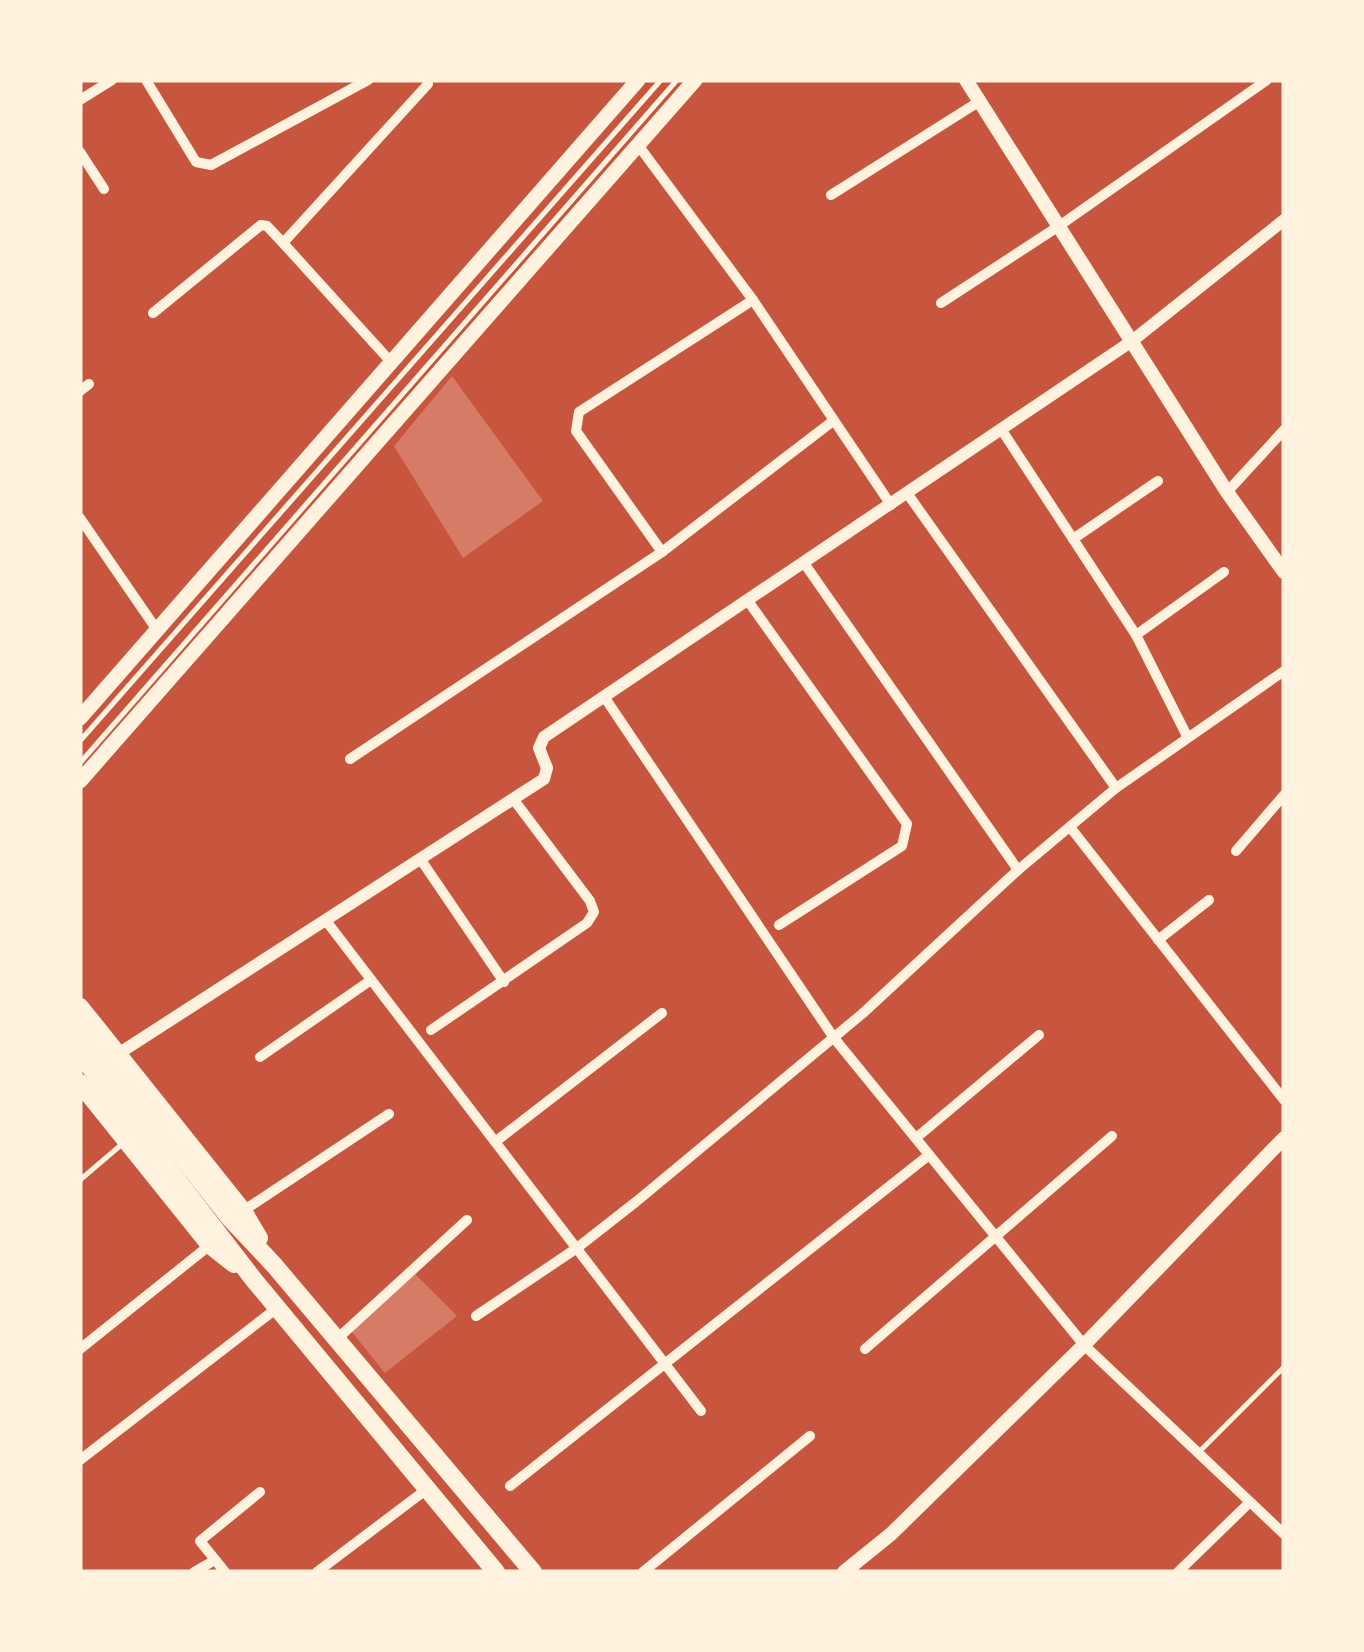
<svg xmlns="http://www.w3.org/2000/svg" width="1364" height="1652" viewBox="0 0 1364 1652" font-family="Jost,sans-serif">
<style>
.building{fill:#d67c66}
.lines{fill:none;stroke-linecap:round;stroke-linejoin:round}
.service{stroke:#fff3e0;stroke-width:5}
.minor{stroke:#fff3e0;stroke-width:10}
.tertiary{stroke:#fff3e0;stroke-width:12}
.secondary{stroke:#fff3e0;stroke-width:14}
.primary{stroke:#fff3e0;stroke-width:15}
.trunk{stroke:#fff3e0;stroke-width:18}
</style>
<rect width="100%" height="100%" fill="#c8553d"/>
<g class="building">
<polygon points="452,376 543,501 463,558 394,446"/>
<polygon points="414,1273 457,1316 385,1373 351,1331"/>
</g>
<g class="lines">
<g class="service">
<polyline points="80,741 661,80"/>
<polyline points="80,763 677,80"/>
<polyline points="80,1180 121,1145"/>
<polyline points="1200,1451 1284,1367"/>
</g>
<g class="minor">
<polyline points="146,80 196,162 211,165 368,80"/>
<polyline points="80,100 112,80"/>
<polyline points="638,145 753,300 891,505"/>
<polyline points="80,152 104,189"/>
<polyline points="831,195 980,101"/>
<polyline points="283,243 428,84"/>
<polyline points="941,303 1059,226 1267,80"/>
<polyline points="153,313 261,225 267,226 283,243 391,362"/>
<polyline points="80,391 89,384"/>
<polyline points="1001,429 1136,635 1187,736"/>
<polyline points="1227,492 1284,430"/>
<polyline points="907,493 1116,788"/>
<polyline points="80,518 157,630"/>
<polyline points="1073,539 1158,481"/>
<polyline points="662,552 576,431 579,412 753,300"/>
<polyline points="804,563 1018,870"/>
<polyline points="748,601 907,824 902,846 779,925"/>
<polyline points="1136,635 1224,572"/>
<polyline points="605,698 834,1038 1084,1345 1284,1534"/>
<polyline points="350,759 662,552 833,421"/>
<polyline points="1070,827 1284,1100"/>
<polyline points="1236,851 1284,795"/>
<polyline points="421,860 504,982"/>
<polyline points="327,922 701,1411"/>
<polyline points="1158,940 1209,900"/>
<polyline points="431,1030 587,923 594,912 590,901 514,800"/>
<polyline points="260,1057 371,980"/>
<polyline points="916,1138 1039,1035"/>
<polyline points="495,1142 662,1013"/>
<polyline points="243,1211 389,1114"/>
<polyline points="476,1316 577,1248 637,1201 862,1014 1018,870 1116,788 1284,671"/>
<polyline points="337,1339 467,1220"/>
<polyline points="80,1349 210,1245"/>
<polyline points="865,1349 1112,1136"/>
<polyline points="80,1460 277,1308"/>
<polyline points="510,1486 929,1155"/>
<polyline points="194,1572 215,1560"/>
<polyline points="225,1572 200,1541 260,1492"/>
<polyline points="317,1572 427,1489"/>
<polyline points="643,1572 810,1436"/>
<polyline points="1178,1572 1250,1502"/>
</g>
<polyline class="tertiary" points="118,1054 544,779 547,768 539,748 544,737 1132,341 1284,220"/>
<g class="secondary">
<polyline points="966,80 1227,492 1284,572"/>
<polyline points="844,1572 891,1534 1084,1345 1284,1138"/>
</g>
<g class="primary">
<polyline points="80,718 638,80"/>
<polyline points="80,781 695,80"/>
</g>
<g class="trunk">
<polyline points="80,1007 243,1211 259,1238"/>
<polyline points="80,1028 229,1217 274,1265 533,1572"/>
<polyline points="80,1054 254,1280 496,1572"/>
<polyline points="80,1083 210,1245 234,1264"/>
</g>
</g>
<rect width="1364" height="1652" fill="none" stroke="#fff3e0" stroke-width="165"/>
</svg>
